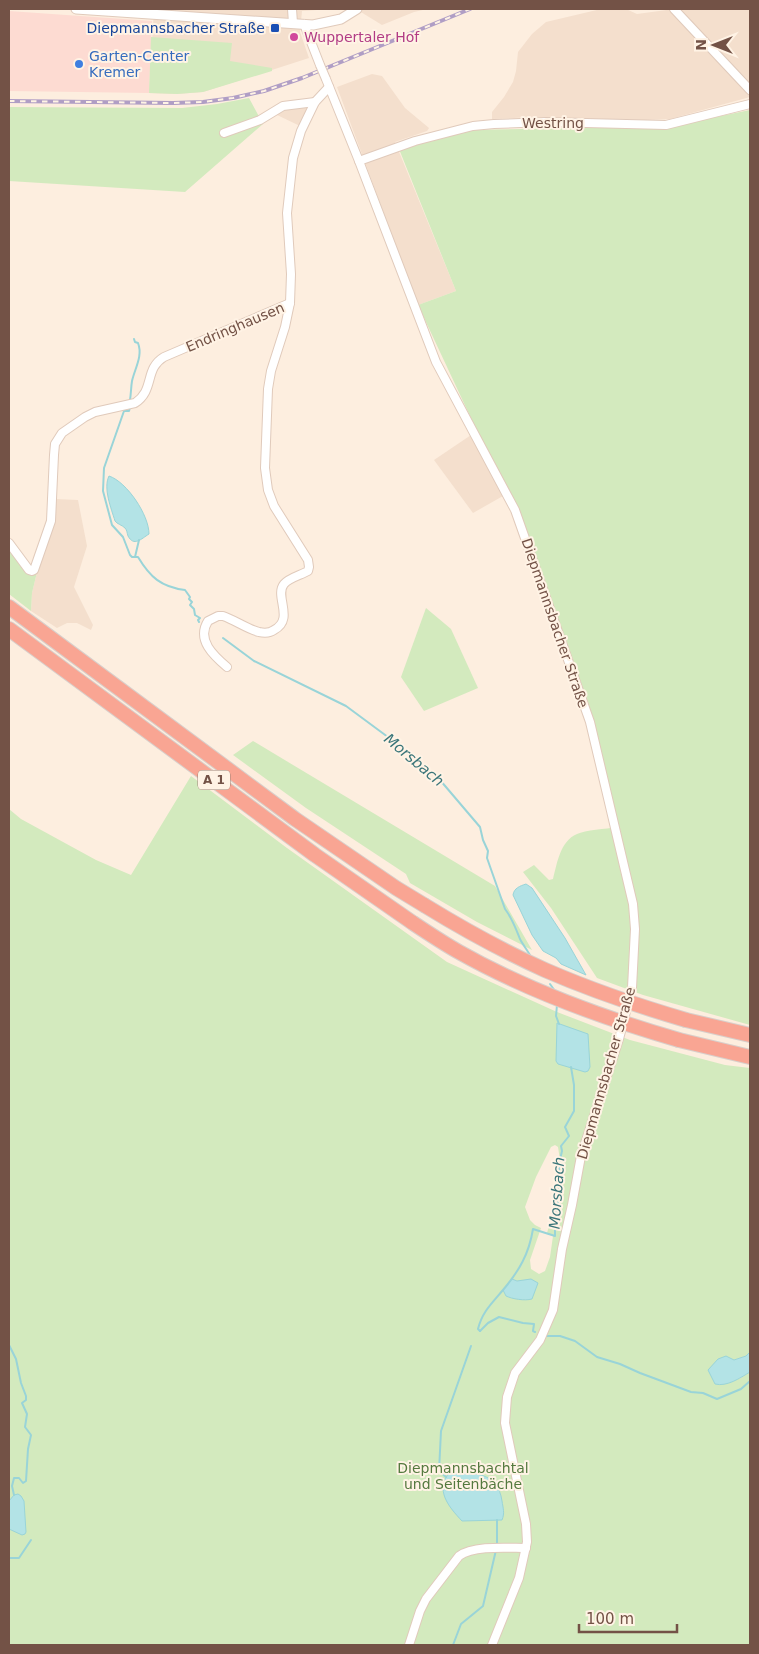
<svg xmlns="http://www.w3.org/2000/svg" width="759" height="1654" viewBox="0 0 759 1654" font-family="'DejaVu Sans',sans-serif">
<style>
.residential{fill:#f4dfcd}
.commercial{fill:#fddbd2}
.green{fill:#d3eabe;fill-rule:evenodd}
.water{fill:#b3e3e6;stroke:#99d4d8}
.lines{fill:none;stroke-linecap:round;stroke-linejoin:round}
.stream{stroke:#99d4d8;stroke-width:2}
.minor-casing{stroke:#e0cabb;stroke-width:10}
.tertiary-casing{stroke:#e0cabb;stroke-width:11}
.motorway-casing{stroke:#d8cfcb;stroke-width:16}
.minor{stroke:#fff;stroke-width:8}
.tertiary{stroke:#fff;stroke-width:9}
.motorway{stroke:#f9a593;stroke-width:14}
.rail-casing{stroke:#b09ec5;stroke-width:4}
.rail{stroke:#fff3e5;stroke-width:2;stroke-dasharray:5.5;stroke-linecap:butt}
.minor-bridge-casing{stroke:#e0cabb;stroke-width:10;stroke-linecap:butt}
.motorway-bridge-casing{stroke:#d8cfcb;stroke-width:16;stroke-linecap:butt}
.minor-bridge{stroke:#fff;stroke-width:8}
.motorway-bridge{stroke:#f9a593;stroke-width:14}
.transit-dot{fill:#1a4fb4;stroke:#fff3e5;stroke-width:2}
.hotel-dot{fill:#d1479c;stroke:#fff3e5;stroke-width:2}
.shop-dot{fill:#3f7fe0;stroke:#fff3e5;stroke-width:2}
.labels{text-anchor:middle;stroke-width:4;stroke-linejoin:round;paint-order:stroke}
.shield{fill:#fff3e5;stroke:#9d8276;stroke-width:1}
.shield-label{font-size:12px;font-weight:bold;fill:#735246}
.transit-label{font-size:14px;fill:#164399;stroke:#fff3e5;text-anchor:end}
.hotel-label{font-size:14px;fill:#b23c85;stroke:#fff3e5;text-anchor:start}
.shop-label{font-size:14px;fill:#366cbe;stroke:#fff3e5;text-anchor:start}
.street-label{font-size:14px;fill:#735246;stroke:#fff3e5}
.park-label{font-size:14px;fill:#54793e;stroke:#fff3e5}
.water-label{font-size:15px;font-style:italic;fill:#3a7579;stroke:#fff3e5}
</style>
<rect width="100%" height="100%" fill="#fdeedf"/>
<g class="residential">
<polygon points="154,9 333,9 302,11 300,32 309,58 203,92 177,94 149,93"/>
<polygon points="356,9 427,9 414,12 382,25"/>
<polygon points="601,9 626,9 637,14 674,9 750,9 750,97 670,119 645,120 534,117 492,119 492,112 504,97 513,82 516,71 518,52 532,34 546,22"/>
<polygon points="372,74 382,76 405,108 429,128 427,131 395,142 456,291 418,305 337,87"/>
<polygon points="309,106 300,126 275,114 285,107"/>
<polygon points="477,431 510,492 473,513 434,460"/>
<polygon points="55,499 78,500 87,546 74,587 93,625 91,630 77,623 67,623 57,628 31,611 32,593"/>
</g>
<polygon class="commercial" points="9,11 152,21 149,93 9,91"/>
<g class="green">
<polygon points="151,37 232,43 230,61 272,68 272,71 203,92 177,94 149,93"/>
<polygon points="249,98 263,124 185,192 9,181 9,107 182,108 217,104"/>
<path d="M750 110V1025L643 995 597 978 551 908 523 872 534 865 549 880 553 879C557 864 560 841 577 834 585 830 606 829 617 827L593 721 510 492 477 431 418 305 456 291 399 149 465 130 672 126Z"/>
<polygon points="9,545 28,573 38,568 32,593 31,611 9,594"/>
<polygon points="426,608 451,629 478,688 424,711 401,677"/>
<polygon points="253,741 495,886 532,950 477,922 410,883 406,874 306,808 233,755"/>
<path d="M191 776 287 848 447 962 557 1012 630 1040 725 1065 750 1068V1352L746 1356 734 1360 739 1379 750 1372V1645H9V809L21 819 96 860 131 875ZM555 1145 558 1147 560 1160 557 1190 561 1195V1202L552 1226H549L547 1233 553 1236 550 1257 545 1271 539 1274 531 1269 530 1260 541 1228 535 1225 530 1220 525 1207 536 1177 551 1147ZM513 1280 517 1281 529 1300 513 1298Z"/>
</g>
<g class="water">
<path d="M109 476C127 482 149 515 149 534 141 539 134 547 128 536 127 533 127 530 125 528 122 525 117 524 115 521 111 508 103 488 109 476Z"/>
<path d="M526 884 532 888 565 938 586 975 561 964 556 958 543 951 532 935 513 895C514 888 520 886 526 884Z"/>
<polygon points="557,1023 588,1034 590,1067 588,1071 585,1072 558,1064 556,1061"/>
<path d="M512 1279 517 1281 531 1279 538 1283 532 1299C525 1301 512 1299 506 1296L503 1290Z"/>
<path d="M750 1352V1372C740 1378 727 1387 715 1384L708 1370 718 1359 726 1356 734 1360 746 1356Z"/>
<path d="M450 1472C473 1472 498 1472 502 1501 503 1508 505 1513 502 1520L462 1521C449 1507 434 1490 450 1472Z"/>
<polygon points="18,1494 21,1496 24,1501 26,1532 25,1534 22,1535 9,1529 9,1501 14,1495"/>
</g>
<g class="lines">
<g class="stream">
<path d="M130 400C131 394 131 387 132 381 135 368 143 356 138 343L135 342 134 339"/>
<path d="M130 407 129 411H124L104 468 103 491 112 525 123 537 130 555 132 557H138C150 577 161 587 185 590L190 597 189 599 192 602 190 605 194 609 195 615 200 618 198 620 199 622"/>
<polyline points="135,557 139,540"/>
<path d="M223 638 254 661 346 706 396 743 440 780 480 827 483 840 488 851 487 858 505 909C512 918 516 929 520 939 523 945 528 951 531 957"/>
<polyline points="550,984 555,991"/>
<polyline points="557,1005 556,1016 559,1024"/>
<path d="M480 1331 478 1329C482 1312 492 1303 503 1290 519 1271 529 1254 533 1229L555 1236V1213L558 1206V1186L559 1178V1164L562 1151 561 1146 569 1136 565 1127 574 1111V1085L571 1067"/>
<polyline points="480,1331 488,1323 499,1317 523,1323 534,1324 533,1331 535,1332"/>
<polyline points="545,1336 560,1336 575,1341 597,1357 620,1364 640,1373 691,1392 703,1393 717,1399 741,1389 750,1381"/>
<polyline points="9,1345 16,1359 21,1383 26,1396 26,1400 22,1403 27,1414 25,1427 31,1435 28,1449 26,1481 23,1483 19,1478 14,1478 12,1486 14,1495"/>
<polyline points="446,1477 439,1471 441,1431 471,1346"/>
<polyline points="497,1520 497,1545"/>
<polyline points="9,1539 9,1538"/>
<polyline points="9,1558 19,1558 31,1540"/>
<polyline points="453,1645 461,1624 483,1606 496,1550"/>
</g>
<defs>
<g id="minor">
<polyline points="292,9 293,23"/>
<polyline points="674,9 750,90"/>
<polyline points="304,24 320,65"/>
<polyline points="326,79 359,161 436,362 515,510 590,722 633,904 635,929 632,988 619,1039 581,1156 572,1205 562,1249 553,1310 540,1340 515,1373 507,1397 505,1423 526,1524 527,1542 519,1578 492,1645"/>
<polyline points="224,133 260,120 283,106 315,102"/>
<polyline points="359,161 415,141 473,126 494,124 546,122 666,125 750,104"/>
<path d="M9 543 29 570 32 571 34 570 51 521 54 455 55 444 62 433 85 417 95 412 135 403C155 390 144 369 164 357L290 303"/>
<path d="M227 667C214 656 196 640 208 621L218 616H223C235 620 247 629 259 632 264 633 270 633 274 630 295 619 274 596 284 584 289 578 301 575 308 571L309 567 308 560 274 506 268 490 265 468 268 389 271 371 285 327 290 303 291 274 287 213 293 158 301 131 315 102 329 87"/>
<path d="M409 1645 420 1611 426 1599 459 1556C474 1545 508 1548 526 1548"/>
</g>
<polyline id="tertiary" points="76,9 313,25 341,19 357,9"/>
<g id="motorway">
<polyline points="9,607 295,819 396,888 424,905"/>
<polyline points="9,629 315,855 413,923"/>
<polyline points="686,1020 750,1035"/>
<polyline points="679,1040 750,1057"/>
</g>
</defs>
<use href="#minor" class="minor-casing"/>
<use href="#tertiary" class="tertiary-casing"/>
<use href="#motorway" class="motorway-casing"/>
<use href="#minor" class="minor"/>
<use href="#tertiary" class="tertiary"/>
<use href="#motorway" class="motorway"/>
<defs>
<polyline id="rail" points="9,101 173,103 203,102 233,98 264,91 302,78 470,9"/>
</defs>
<use href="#rail" class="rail-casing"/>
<use href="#rail" class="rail"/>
<defs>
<polyline id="minor-bridge" points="320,65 326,79"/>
<g id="motorway-bridge">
<path d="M424 905C463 929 503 951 545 970 591 990 638 1006 686 1020"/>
<path d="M413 923C428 933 443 943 459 952 528 991 603 1018 679 1040"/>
</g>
</defs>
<use href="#minor-bridge" class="minor-bridge-casing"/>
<use href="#motorway-bridge" class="motorway-bridge-casing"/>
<use href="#minor-bridge" class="minor-bridge"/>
<use href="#motorway-bridge" class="motorway-bridge"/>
</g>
<rect class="transit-dot" x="270" y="23" width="10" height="10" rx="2.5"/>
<circle class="hotel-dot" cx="294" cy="37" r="5"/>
<circle class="shop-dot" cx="79" cy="64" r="5"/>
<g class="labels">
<rect class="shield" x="198" y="770.5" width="32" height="19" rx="4"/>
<g class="shield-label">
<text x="214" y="784">A 1</text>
</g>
<g class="transit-label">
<text x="265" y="33">Diepmannsbacher Straße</text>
</g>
<g class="hotel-label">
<text x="304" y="42">Wuppertaler Hof</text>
</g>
<g class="shop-label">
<text x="89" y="61">Garten-Center<tspan x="89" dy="16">Kremer</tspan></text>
</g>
<g class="street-label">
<text x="553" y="128">Westring</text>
<text transform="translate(235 327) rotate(-23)" y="5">Endringhausen</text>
<text transform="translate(555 623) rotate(71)" y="5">Diepmannsbacher Straße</text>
<text transform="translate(606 1073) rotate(-74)" y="5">Diepmannsbacher Straße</text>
</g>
<g class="park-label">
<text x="463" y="1473">Diepmannsbachtal<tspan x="463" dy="16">und Seitenbäche</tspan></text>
</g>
<g class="water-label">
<text transform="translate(414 760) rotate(40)" y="5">Morsbach</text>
<text transform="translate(557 1193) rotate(-86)" y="5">Morsbach</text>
</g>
</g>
<rect width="759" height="1654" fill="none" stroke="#735246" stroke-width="20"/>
<g transform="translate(714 45) rotate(270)" stroke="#fff3e5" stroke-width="4" paint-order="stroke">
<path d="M0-4L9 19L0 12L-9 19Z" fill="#735246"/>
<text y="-8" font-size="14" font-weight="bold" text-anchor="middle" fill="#735246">N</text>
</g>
<path d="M579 1624v8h98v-8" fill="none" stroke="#735246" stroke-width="2.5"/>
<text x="586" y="1624" font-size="15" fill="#735246" stroke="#fff3e5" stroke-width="4" paint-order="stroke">100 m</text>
</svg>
